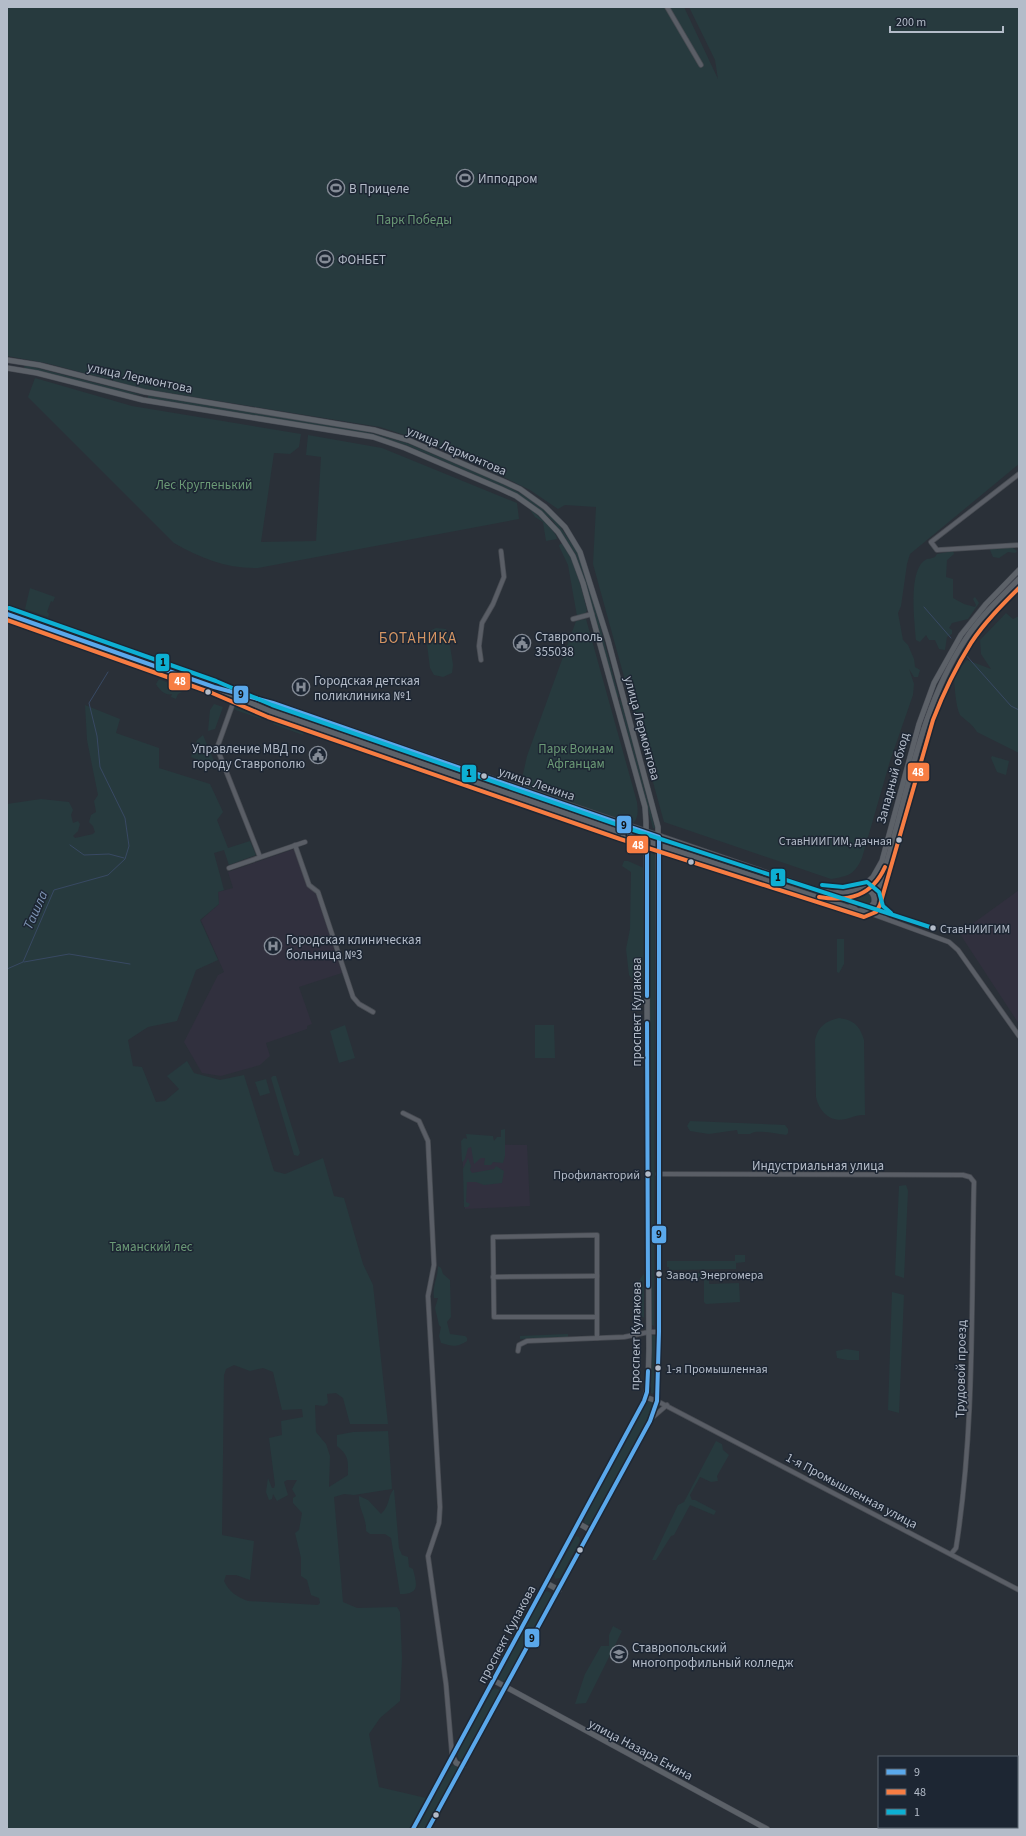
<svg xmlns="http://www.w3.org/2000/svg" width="1026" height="1836" viewBox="0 0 1026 1836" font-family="'Source Sans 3',sans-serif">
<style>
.medical{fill:#31303e}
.green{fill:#273a3e;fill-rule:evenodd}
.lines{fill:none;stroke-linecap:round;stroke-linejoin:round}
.stream{stroke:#384963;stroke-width:1}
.minor-casing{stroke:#484c53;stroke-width:5.5}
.major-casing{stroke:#484c55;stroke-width:6}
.minor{stroke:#5a5e66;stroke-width:4}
.major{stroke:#5c6168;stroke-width:5}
.bus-1-casing{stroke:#1d2633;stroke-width:7}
.bus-2-casing{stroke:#1d2633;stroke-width:7}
.bus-3-casing{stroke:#1d2633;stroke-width:7}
.bus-1{stroke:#5aa8eb;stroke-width:4}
.bus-2{stroke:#f77d43;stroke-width:4}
.bus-3{stroke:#0dafd3;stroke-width:4}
.bus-dot{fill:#b4bcc9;stroke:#1d2633;stroke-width:1.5}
.labels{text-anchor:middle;stroke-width:3;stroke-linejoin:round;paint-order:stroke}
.bus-label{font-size:12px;fill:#b4bcc9;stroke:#1d2633;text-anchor:start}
.poi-label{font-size:13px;fill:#b4bcc9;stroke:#1d2633;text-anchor:start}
.park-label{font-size:13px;fill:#6b9a76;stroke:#1d2633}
.street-label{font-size:13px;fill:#b4bcc9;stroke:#1d2633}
.water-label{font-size:14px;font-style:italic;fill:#7c92b1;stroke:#1d2633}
.quarter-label{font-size:15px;letter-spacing:1px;fill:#d59563;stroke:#1d2633}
.line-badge{stroke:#1d2633;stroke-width:1.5}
.badge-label{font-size:11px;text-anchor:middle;font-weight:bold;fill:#fff}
.pale-badge-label{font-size:11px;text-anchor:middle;font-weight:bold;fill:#111}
</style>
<rect width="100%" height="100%" fill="#2a3038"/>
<g class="medical">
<polygon points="294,849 307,885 316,894 342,973 299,987 312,1024 307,1026 307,1029 266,1043 270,1056 260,1065 221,1076 202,1073 184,1042 218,975 224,972 201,920 219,904 218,892 233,888 228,872"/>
<polygon points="1019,890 1019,1024 960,934 961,932"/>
<polygon points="462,1144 527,1145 530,1206 465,1209"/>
</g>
<g class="green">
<path d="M7 7H684L718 79 715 60 689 7H1019V464L910 554 907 564 901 606 898 613 903 640 908 645 914 659 915 667 920 670 918 677H914L909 669 914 684 913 695 890 761 862 858C854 875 849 876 831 879L664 822 593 564 596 507 565 505 558 509 530 490 485 468 420 440 380 427 144 389 46 363 7 356Z"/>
<polygon points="25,365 143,395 128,394 24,368"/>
<path d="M35 378 132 406 301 434 299 447 290 454 274 453 261 542 316 541 321 457 306 455 308 435 382 448 517 503 519 519 258 568C228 569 200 558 174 543L28 397Z"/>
<polygon points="148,395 357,429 407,443 504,484 531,500 555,519 578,553 588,581 619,697 617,697 585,582 576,555 553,521 530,502 503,487 406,445 356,432 148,398"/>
<path d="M529 508C536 514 557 531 557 539L546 541 543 522 535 517Z"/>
<path d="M560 544H563C576 564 581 587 587 610L585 614 577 616 568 565 559 546Z"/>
<polygon points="992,548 1013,548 1017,551 1015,553 1008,552 999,558 993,557 990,550"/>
<path d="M953 551 954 554 947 560 946 577 953 579V598L964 604 975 607 976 605 973 599 975 597 979 603 968 619 952 623 949 628 952 630V634L947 637 945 650 939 649 935 640H929L926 635 920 642 916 640C915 623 907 568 927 559 928 559 933 558 935 557L937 554Z"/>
<polygon points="30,588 55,597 53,602 51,601 47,612 49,614 48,617 25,609"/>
<path d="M1006 613 1013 619 1019 616V753L977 732C973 725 967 721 961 716 956 711 954 682 954 674L967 660 991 669 981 654 980 640Z"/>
<path d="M586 619 637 802C638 812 639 819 631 825L522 786 523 774 527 756 576 621Z"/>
<polygon points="436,628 446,629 448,633 453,665 452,673 443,677 434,675 430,668 426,636 427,632"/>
<path d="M159 679 181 688 182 692 178 694 176 699 171 697 172 694C166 696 159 690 156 684Z"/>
<polygon points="256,700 427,760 427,762 271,708 256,702"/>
<polygon points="619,700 621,700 655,828 653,828"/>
<polygon points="239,703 264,712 261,719 233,709 235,704"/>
<polygon points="214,704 223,707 215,729 208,731 210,710"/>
<path d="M85 705 120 719 116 733 159 748V768L210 784 223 812 217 820 228 848 250 841 256 855 229 865 224 850 214 853 224 890 218 892 219 904 200 920 218 960 196 970 177 1021 148 1027 128 1040 133 1066 142 1067 156 1102 165 1101 179 1089 167 1076 187 1061 194 1073 220 1080 244 1075 274 1171 285 1174 323 1158 334 1196 344 1198 363 1264 373 1285 388 1424H350L343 1398 336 1393 327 1394 328 1403 324 1406 315 1405 316 1432 326 1444 330 1456 329 1487 348 1475C348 1460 349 1456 337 1446V1435L353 1432 388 1431 392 1489 354 1495 344 1494 334 1497 343 1602 357 1608 397 1607 400 1612 402 1658 400 1701 380 1718 369 1734 379 1787 426 1798 409 1829H7V804L41 799 69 802 73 810 71 815 73 823 78 821 80 824 78 831 73 836 75 838 93 834 95 832 93 826 89 822 91 815 96 812 94 801 98 795 87 740ZM234 1365 250 1371 263 1368 273 1372 282 1410 302 1409 303 1417 281 1421 282 1435 269 1438 275 1485 274 1488H272L268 1478 266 1492 269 1500 272 1499 273 1494 277 1501 288 1495 284 1482 287 1480H297L292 1489 296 1496 293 1498V1503L302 1513 299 1530 295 1533 301 1558V1576L307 1580 311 1595 319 1598 320 1603 318 1605 248 1601C237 1597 229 1592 224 1581L226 1575H236L250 1580 254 1541 222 1535 224 1375 226 1369Z"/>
<polygon points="276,715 306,726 303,735 273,724"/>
<polygon points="203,735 217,768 191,757 197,740"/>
<polygon points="992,756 1009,761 1006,775 997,772 991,758"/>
<polygon points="437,763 632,831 632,832 631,833 437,766"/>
<polygon points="670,843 821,894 832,895 848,894 848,905 668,845"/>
<polygon points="651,853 655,855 654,1326 650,1324 650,855"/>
<polygon points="624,861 628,861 644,868 645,980 633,980 629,975 626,949 630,929 631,872 622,866"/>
<circle cx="862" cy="899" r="9"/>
<polygon points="785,891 846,910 847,914 783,893"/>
<polygon points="837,939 844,939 844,964 839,973 837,972"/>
<path d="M839 1018C854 1020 860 1026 864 1040L865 1115C856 1115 854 1117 846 1119 830 1123 819 1111 816 1097L815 1040C818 1026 826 1021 839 1018Z"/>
<polygon points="345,1025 355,1058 339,1063 330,1031"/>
<polygon points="535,1025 554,1025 555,1058 535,1058"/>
<polygon points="273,1076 276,1076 300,1153 298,1156 294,1155 271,1078"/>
<polygon points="266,1079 270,1093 260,1096 255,1082"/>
<path d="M690 1121 785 1125 788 1129V1133L786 1135C777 1134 756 1129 750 1134H738L737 1130 709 1134 690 1131 687 1126Z"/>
<polygon points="505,1129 505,1156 503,1163 493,1162 491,1165 484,1165 485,1158 481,1158 474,1164 471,1147 468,1148 465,1159 462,1162 461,1141 464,1138 467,1139 466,1134 493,1136 494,1141 497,1137 501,1137 501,1130"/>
<polygon points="468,1158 471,1166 470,1170 472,1173 494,1169 496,1166 504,1171 502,1183 484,1185 476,1182 467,1182 466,1202 470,1204 468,1207 464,1207 463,1169"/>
<polygon points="906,1185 908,1191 904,1278 895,1275 899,1186"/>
<polygon points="735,1255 745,1255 745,1262 736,1263 736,1269 669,1270 669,1267 667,1267 667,1261 735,1261"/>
<path d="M438 1266 441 1268 443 1274 450 1280 451 1317 447 1322 450 1334 465 1336 467 1338V1341C456 1348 452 1346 441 1343L439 1336 441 1327 439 1325 435 1308 438 1298H434C432 1286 438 1278 438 1266Z"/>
<polygon points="669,1273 709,1273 709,1284 739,1283 740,1302 706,1304 704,1302 704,1279 667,1280"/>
<path d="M644 1274V1318C634 1311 634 1282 644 1274Z"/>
<polygon points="892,1292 904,1295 899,1413 888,1410"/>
<polygon points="568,1334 568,1338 520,1339 520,1336"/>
<polygon points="652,1335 656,1336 655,1390 653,1394 651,1393"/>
<polygon points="846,1349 859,1351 859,1360 847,1360 837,1358 836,1351"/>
<polygon points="649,1401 652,1402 653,1407 647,1420 591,1524 586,1525 584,1522 585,1516 645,1404"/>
<polygon points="716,1441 722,1444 723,1450 729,1455 717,1476 718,1481 711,1482 700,1477 690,1495 692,1500 695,1500 716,1511 714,1515 690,1505 674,1535 671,1536 656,1560 652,1560 678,1505 684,1502"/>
<path d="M394 1489 399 1548 402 1555 408 1557 409 1567 413 1569C417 1585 420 1594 400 1594L391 1538 385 1534H370L366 1531C367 1518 358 1508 359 1496L368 1500 381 1514C391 1504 387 1497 394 1489Z"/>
<polygon points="576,1536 579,1537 580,1541 560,1578 555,1579 554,1575"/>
<polygon points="547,1591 551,1593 551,1597 506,1680 502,1682 499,1680 499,1675 543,1593"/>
<polygon points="613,1626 622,1631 586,1703 575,1704 585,1674 601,1646 609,1646 609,1635"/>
<polygon points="495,1688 500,1690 499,1693 464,1759 459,1760 457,1753 492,1690"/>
<polygon points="453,1765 457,1766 457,1771 425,1829 416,1829 449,1768"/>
</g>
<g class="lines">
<g class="stream">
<polyline points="924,607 951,638"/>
<polyline points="964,653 1011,706 1019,710"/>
<polyline points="70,845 84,855 109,854 124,858"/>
<polyline points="24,962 69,954 130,964"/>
<polyline points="7,969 23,962 54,890 108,875 125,859 129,846 125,818 100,767 97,736 89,703 108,672"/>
</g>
<defs>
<g id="minor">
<polyline points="667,7 701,65"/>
<polyline points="1019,474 931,542 937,550 1019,545"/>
<polyline points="573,619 592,614"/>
<polyline points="481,660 479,646 482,623 493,604 504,577 501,551"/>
<polyline points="236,695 217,748 260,857"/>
<polyline points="295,845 309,885 318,892 353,997 359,1004 373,1012"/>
<polyline points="229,868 305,842"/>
<polyline points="874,903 878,912 885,917"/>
<polyline points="864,911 949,942 958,950 1019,1036"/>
<polyline points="403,1113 419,1121 428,1141 434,1265 428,1296 440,1507 439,1523 428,1556 446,1684 452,1755"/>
<path d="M658 1174 963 1175 970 1177 974 1182C971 1304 975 1427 956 1548L951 1554"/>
<polyline points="493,1277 597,1276"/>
<polyline points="597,1317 597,1235 493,1237 494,1317 597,1317 597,1338"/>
<polyline points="518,1351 519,1345 527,1341 624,1337 649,1332 659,1332"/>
<polyline points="657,1401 1019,1590"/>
<polyline points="653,1417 667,1405"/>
</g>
<g id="major">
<polyline points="7,360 39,365 145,392 374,430 408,440 505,482 520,489 545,507 565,527 580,552 608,640 658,827 659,1332 657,1401 650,1421 428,1829"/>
<polyline points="7,368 37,373 143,400 373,437 405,448 501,489 516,496 540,513 558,532 573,556 583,583 645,807 646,822 649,1349 648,1384 644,1401 413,1829"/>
<polyline points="7,614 214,687 273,703 817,890 833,893 854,891"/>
<path d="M222 691 270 711 622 833 859 911 868 910 874 903C876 891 864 884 854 891L851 903 855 909"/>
<polyline points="861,888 873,877 882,861 919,724 934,683 961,635 986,604 1019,570"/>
<path d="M875 899C906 813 914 718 965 640 980 617 1000 598 1019 579"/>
<polyline points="645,1397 657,1401"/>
<polyline points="578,1523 590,1530"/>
<polyline points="546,1583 559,1590"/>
<polyline points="493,1680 767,1829"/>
<polyline points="452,1755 456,1763 463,1766"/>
</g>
</defs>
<use href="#minor" class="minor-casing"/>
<use href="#major" class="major-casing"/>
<use href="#minor" class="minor"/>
<use href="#major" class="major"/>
<defs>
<g id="bus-1">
<polyline points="7,614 214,687 273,703 659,837 659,1332 657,1401 650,1421 428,1829"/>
<polyline points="629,835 647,841 647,996"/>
<polyline points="647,1023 648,1286"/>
<polyline points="413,1829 644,1401 647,1392 648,1371"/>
</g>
<g id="bus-2">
<path d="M7 620 212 693 268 717 620 839 864 917 876 912 880 905 933 720C943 694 956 667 971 643 984 623 1002 605 1019 588"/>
<path d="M819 897C849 902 872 896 885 867"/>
</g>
<g id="bus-3">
<polyline points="9,608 216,681 272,705 624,827 933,928"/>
<polyline points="822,885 843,887 867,882 879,892 883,906 891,913"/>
</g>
</defs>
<use href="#bus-1" class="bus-1-casing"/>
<use href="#bus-2" class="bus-2-casing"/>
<use href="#bus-3" class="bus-3-casing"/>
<use href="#bus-1" class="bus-1"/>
<use href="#bus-2" class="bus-2"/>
<use href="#bus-3" class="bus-3"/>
</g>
<defs>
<symbol id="stadium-ring" viewBox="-11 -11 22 22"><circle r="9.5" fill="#1d2633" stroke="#848b96" stroke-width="1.5"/><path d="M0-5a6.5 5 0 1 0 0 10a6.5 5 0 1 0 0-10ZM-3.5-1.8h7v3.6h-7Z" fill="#848b96"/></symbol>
<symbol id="civic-ring" viewBox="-11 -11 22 22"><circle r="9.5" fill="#1d2633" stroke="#848b96" stroke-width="1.5"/><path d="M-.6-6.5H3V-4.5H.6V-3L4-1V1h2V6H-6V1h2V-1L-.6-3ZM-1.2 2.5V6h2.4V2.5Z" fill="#848b96"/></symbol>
<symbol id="hospital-ring" viewBox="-11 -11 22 22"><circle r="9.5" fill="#1d2633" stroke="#848b96" stroke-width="1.5"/><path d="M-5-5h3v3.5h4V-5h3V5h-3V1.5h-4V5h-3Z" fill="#848b96"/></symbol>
<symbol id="university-ring" viewBox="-11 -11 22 22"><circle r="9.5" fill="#1d2633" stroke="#848b96" stroke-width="1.5"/><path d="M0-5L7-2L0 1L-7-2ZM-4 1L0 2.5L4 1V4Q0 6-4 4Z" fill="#848b96"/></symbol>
</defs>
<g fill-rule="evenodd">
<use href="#stadium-ring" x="455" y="168" width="20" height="20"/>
<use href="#stadium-ring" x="326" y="178" width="20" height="20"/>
<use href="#stadium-ring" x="315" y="249" width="20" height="20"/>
<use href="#civic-ring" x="512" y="633" width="20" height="20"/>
<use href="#hospital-ring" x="291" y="677" width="20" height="20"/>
<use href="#civic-ring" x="308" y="745" width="20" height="20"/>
<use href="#hospital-ring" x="263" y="936" width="20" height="20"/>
<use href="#university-ring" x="609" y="1644" width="20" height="20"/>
</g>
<g class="bus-dot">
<circle cx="208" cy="692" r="3.5"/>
<circle cx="484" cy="776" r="3.5"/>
<circle cx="899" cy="840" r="3.5"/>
<circle cx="691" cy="862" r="3.5"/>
<circle cx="933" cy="928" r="3.5"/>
<circle cx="648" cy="1174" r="3.5"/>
<circle cx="659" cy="1274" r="3.5"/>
<circle cx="658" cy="1368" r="3.5"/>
<circle cx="580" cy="1550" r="3.5"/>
<circle cx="436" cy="1815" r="3.5"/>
</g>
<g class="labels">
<g class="bus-label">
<text x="892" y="845" text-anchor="end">СтавНИИГИМ, дачная</text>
<text x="940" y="933">СтавНИИГИМ</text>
<text x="640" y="1179" text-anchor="end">Профилакторий</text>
<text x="666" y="1279">Завод Энергомера</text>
<text x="666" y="1373">1-я Промышленная</text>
</g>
<g class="poi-label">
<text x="478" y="183">Ипподром</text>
<text x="349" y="193">В Прицеле</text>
<text x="338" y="264">ФОНБЕТ</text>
<text x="535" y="641">Ставрополь<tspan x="535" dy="15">355038</tspan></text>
<text x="314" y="685">Городская детская<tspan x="314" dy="15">поликлиника №1</tspan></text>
<text x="305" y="753" text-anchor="end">Управление МВД по<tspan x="305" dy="15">городу Ставрополю</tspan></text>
<text x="286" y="944">Городская клиническая<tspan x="286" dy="15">больница №3</tspan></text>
<text x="632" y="1652">Ставропольский<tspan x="632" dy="15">многопрофильный колледж</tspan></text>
</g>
<g class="park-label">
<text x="414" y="224">Парк Победы</text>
<text x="204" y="489">Лес Кругленький</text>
<text x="576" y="753">Парк Воинам<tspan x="576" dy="15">Афганцам</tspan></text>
<text x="151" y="1251">Таманский лес</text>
</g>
<g class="street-label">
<text transform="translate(140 377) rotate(12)" y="5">улица Лермонтова</text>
<text transform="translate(457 450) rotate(23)" y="5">улица Лермонтова</text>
<text transform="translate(643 728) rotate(75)" y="5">улица Лермонтова</text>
<text transform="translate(892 778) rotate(-75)" y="5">Западный обход</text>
<text transform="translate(537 783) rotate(19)" y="5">улица Ленина</text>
<text transform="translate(636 1012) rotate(-90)" y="5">проспект Кулакова</text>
<text x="818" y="1170">Индустриальная улица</text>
<text transform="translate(635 1336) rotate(-89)" y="5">проспект Кулакова</text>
<text transform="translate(960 1369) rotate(-89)" y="5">Трудовой проезд</text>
<text transform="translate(852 1490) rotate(28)" y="5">1-я Промышленная улица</text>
<text transform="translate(506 1634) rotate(-62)" y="5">проспект Кулакова</text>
<text transform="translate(641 1749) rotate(28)" y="5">улица Назара Енина</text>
</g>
<g class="water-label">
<text transform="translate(35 910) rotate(-66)" y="5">Ташла</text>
</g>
<g class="quarter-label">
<text x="418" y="643">БОТАНИКА</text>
</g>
</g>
<g class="line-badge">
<rect x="155" y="653" width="15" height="19" rx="4" fill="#0dafd3"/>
<rect x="168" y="672" width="23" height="19" rx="4" fill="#f77d43"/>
<rect x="233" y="685" width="16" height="19" rx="4" fill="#5aa8eb"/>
<rect x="907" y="762" width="23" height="20" rx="4" fill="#f77d43"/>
<rect x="461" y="764" width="16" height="19" rx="4" fill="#0dafd3"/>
<rect x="616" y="815" width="16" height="19" rx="4" fill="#5aa8eb"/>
<rect x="626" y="835" width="23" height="19" rx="4" fill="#f77d43"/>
<rect x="770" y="868" width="16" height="19" rx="4" fill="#0dafd3"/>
<rect x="651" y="1225" width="16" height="19" rx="4" fill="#5aa8eb"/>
<rect x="524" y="1628" width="16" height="20" rx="4" fill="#5aa8eb"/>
</g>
<g class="badge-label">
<text x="180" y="685">48</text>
<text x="918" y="776">48</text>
<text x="638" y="849">48</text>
</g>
<g class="pale-badge-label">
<text x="163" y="666">1</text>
<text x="241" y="698">9</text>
<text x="469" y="777">1</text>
<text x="624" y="829">9</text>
<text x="778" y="881">1</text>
<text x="659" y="1238">9</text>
<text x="532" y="1642">9</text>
</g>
<rect width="1026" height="1836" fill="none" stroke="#b4bcc9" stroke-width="16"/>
<rect x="878" y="1756" width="140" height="72" fill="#1d2633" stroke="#59626f"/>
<rect x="886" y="1769" width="20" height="6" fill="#5aa8eb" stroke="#59626f"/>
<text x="914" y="1776" font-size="12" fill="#b4bcc9">9</text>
<rect x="886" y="1789" width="20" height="6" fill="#f77d43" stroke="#59626f"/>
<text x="914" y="1796" font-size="12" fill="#b4bcc9">48</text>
<rect x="886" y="1809" width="20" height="6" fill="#0dafd3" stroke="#59626f"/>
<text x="914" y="1816" font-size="12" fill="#b4bcc9">1</text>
<path d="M890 26v6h113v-6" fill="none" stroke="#b4bcc9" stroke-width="2"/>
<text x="896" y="26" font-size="12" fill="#b4bcc9" stroke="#1d2633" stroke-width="3" paint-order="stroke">200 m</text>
</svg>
